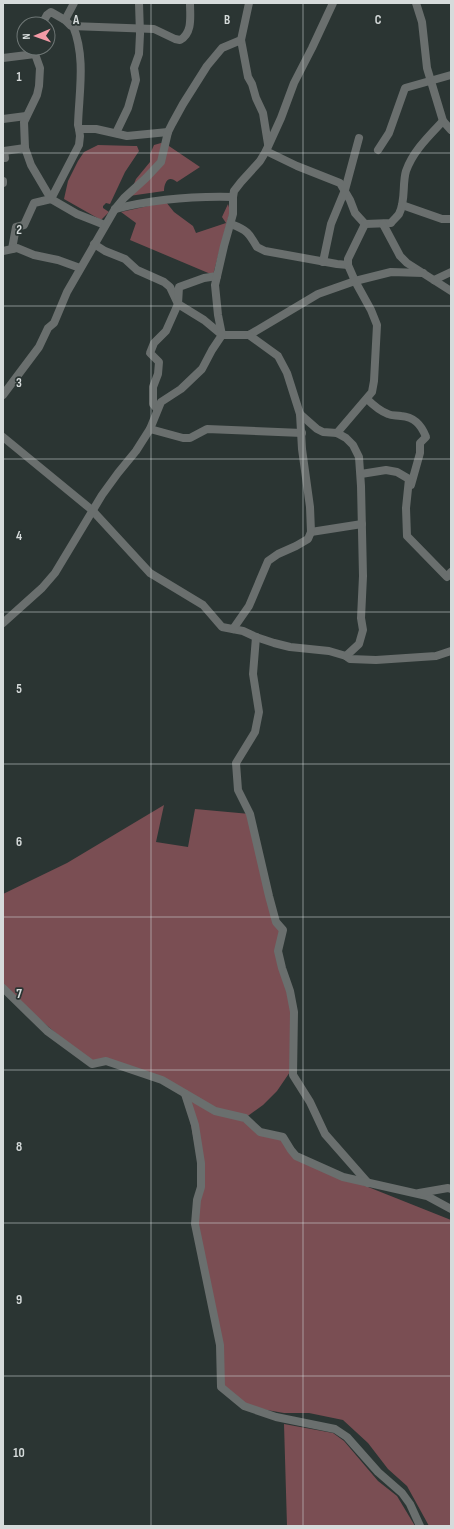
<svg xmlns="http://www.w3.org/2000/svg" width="454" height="1529" viewBox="0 0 454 1529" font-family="'Sofia Sans Condensed',sans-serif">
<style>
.green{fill:#7a4e53}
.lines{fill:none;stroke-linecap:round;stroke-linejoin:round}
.street{stroke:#6a6f6e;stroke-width:8}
.grid{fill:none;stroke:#d6dbdb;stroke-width:1;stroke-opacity:0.55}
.grid-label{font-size:13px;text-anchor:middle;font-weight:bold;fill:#d6dbdb;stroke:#2b3533;stroke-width:3.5;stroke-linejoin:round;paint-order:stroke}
</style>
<rect width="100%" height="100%" fill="#2b3533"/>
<g class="green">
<path d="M161 143 166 144 200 167 177 182C168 174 164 183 164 191L129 196 136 179 150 162V154L154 145Z"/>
<polygon points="98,145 134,146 137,146 139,151 125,172 110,204 106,203 103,206 103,208 109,212 101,220 64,199 68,181 78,161 84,152"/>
<polygon points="166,202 174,212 193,226 196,233 226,223 222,217 228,204 230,211 213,275 130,240 136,223 121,212"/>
<polygon points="164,805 156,842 188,847 195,809 250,814 269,896 283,930 278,951 290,991 292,1069 277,1091 263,1105 245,1118 260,1132 283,1137 296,1156 343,1177 451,1220 451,1526 429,1526 407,1486 388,1469 368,1443 343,1420 309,1413 284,1413 244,1406 221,1387 220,1345 195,1224 201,1177 185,1094 162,1080 106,1061 92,1064 3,988 3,894 67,863"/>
<polygon points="284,1424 333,1433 344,1441 378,1481 397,1496 415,1526 287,1526"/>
</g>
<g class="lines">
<g class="street">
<polyline points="416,3 422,22 427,68 443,121 451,130"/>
<polyline points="65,20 74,3"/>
<path d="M42 24 47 15 51 12 65 20 71 26 154 29 175 39 180 40C193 33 190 16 190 3"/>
<path d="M73 26C86 58 79 92 78 125L79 129"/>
<polyline points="241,40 248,77 252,84 256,98 263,113 268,144"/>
<polyline points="35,54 40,68 39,86 37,95 24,122 25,148 31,165 51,199 77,214 105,225"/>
<polyline points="3,58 35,54 34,48"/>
<polyline points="3,119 26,116"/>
<polyline points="116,133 128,108 136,80 134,68 139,54 140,34 139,3"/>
<polyline points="378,150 389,133 405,88 451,75"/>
<polyline points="266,151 297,166 340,183 350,200 355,213 365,224"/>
<polyline points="3,158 5,158 4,151 25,148"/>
<polyline points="3,181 3,183"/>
<polyline points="402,205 442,219 451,219"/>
<path d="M115 209C155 199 192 196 233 197"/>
<path d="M231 224C247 230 249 233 257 247L265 251 337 264 348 265"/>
<path d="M365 224 391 223C393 220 397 217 399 214 406 201 402 184 406 171 413 151 429 136 443 121"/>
<polyline points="383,224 400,256 407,263 451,291"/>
<polyline points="94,244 105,251 125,259 137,270 164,282 170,287 178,304 204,320 222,335 249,335 318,294 355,281 348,265 348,259 365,224"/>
<polyline points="12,249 16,227 24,225 34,203 51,199 79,145 80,136 79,129 96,129 127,136 168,132"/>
<polyline points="3,251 17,248 34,255 58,260 80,268"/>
<polyline points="323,262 331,224 345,190 359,138"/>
<polyline points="434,280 451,272"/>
<polyline points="249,335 278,356 287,373 300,414 317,429 323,432 337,433 346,438 353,445 359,457 361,486 363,576 361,618 363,630 359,644 346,656"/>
<polyline points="3,395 39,347 48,328 54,323 67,292 115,209 124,198 146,178 161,162 168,132 172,124 183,104 207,66 222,48 241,40 249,3"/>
<path d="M367 399C373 405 380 411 388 414 392 416 396 415 401 416 414 417 421 424 426 437L420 443V453L411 485"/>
<polyline points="157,409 153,404 153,387 158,374 159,362 150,353 154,343 166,331 178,304 179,287 204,278 217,276"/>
<polyline points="150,429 183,438 190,438 207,429 302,433"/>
<polyline points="337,433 372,392 374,381 377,325 371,310 355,281 391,272 423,273"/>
<polyline points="3,437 92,510 150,573 203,605 222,627 243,631 256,637 274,643 290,647 329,651 346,656 350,659 376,660 436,656 451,651"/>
<polyline points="361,474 386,470 397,472 409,479 406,508 407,536 447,577 451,572"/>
<polyline points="311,532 362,524"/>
<polyline points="3,623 42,588 55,573 102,495 118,473 136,451 150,429 161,402 181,389 202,369 212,350 222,335 218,315 215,285 224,246 233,214 233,197 234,191 241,182 260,161 266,151 281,118 294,83 312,48 333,3"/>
<polyline points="233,629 249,606 268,561 278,554 296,546 308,539 311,532 310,507 302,449 300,414"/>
<polyline points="256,637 253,674 259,712 255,732 236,763 238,790 250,814 269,896 276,922 283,930 278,951 282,968 290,991 294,1012 293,1075 310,1102 325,1134 368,1183"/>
<polyline points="3,988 47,1031 92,1064 106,1061 162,1080 215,1111 245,1118 260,1132 283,1137 291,1150 296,1156 343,1177 427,1196 451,1209"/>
<polyline points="185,1094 195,1125 201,1163 201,1187 197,1200 195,1224 220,1345 221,1387 244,1406 276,1417 335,1429 347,1437 378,1472 402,1493 410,1504 420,1526"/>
<polyline points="419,1193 448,1188 451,1189"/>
</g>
</g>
<path class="grid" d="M151 3V1526M303 3V1526M3 153H451M3 306H451M3 459H451M3 612H451M3 764H451M3 917H451M3 1070H451M3 1223H451M3 1376H451"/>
<g class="grid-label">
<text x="76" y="24">A</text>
<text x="227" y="24">B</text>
<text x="378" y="24">C</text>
<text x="19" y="81">1</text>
<text x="19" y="234">2</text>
<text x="19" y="387">3</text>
<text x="19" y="540">4</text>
<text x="19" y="693">5</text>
<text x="19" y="846">6</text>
<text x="19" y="998">7</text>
<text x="19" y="1151">8</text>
<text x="19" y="1304">9</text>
<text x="19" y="1457">10</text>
</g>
<rect width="454" height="1529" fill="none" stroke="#d6dbdb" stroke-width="8"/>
<g transform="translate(36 36) rotate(268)"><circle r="19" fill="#2b3533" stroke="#6f7776"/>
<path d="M0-3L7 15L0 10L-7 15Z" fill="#f49aa6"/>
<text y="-6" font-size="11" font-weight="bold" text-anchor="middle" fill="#d6dbdb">N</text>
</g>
</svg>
